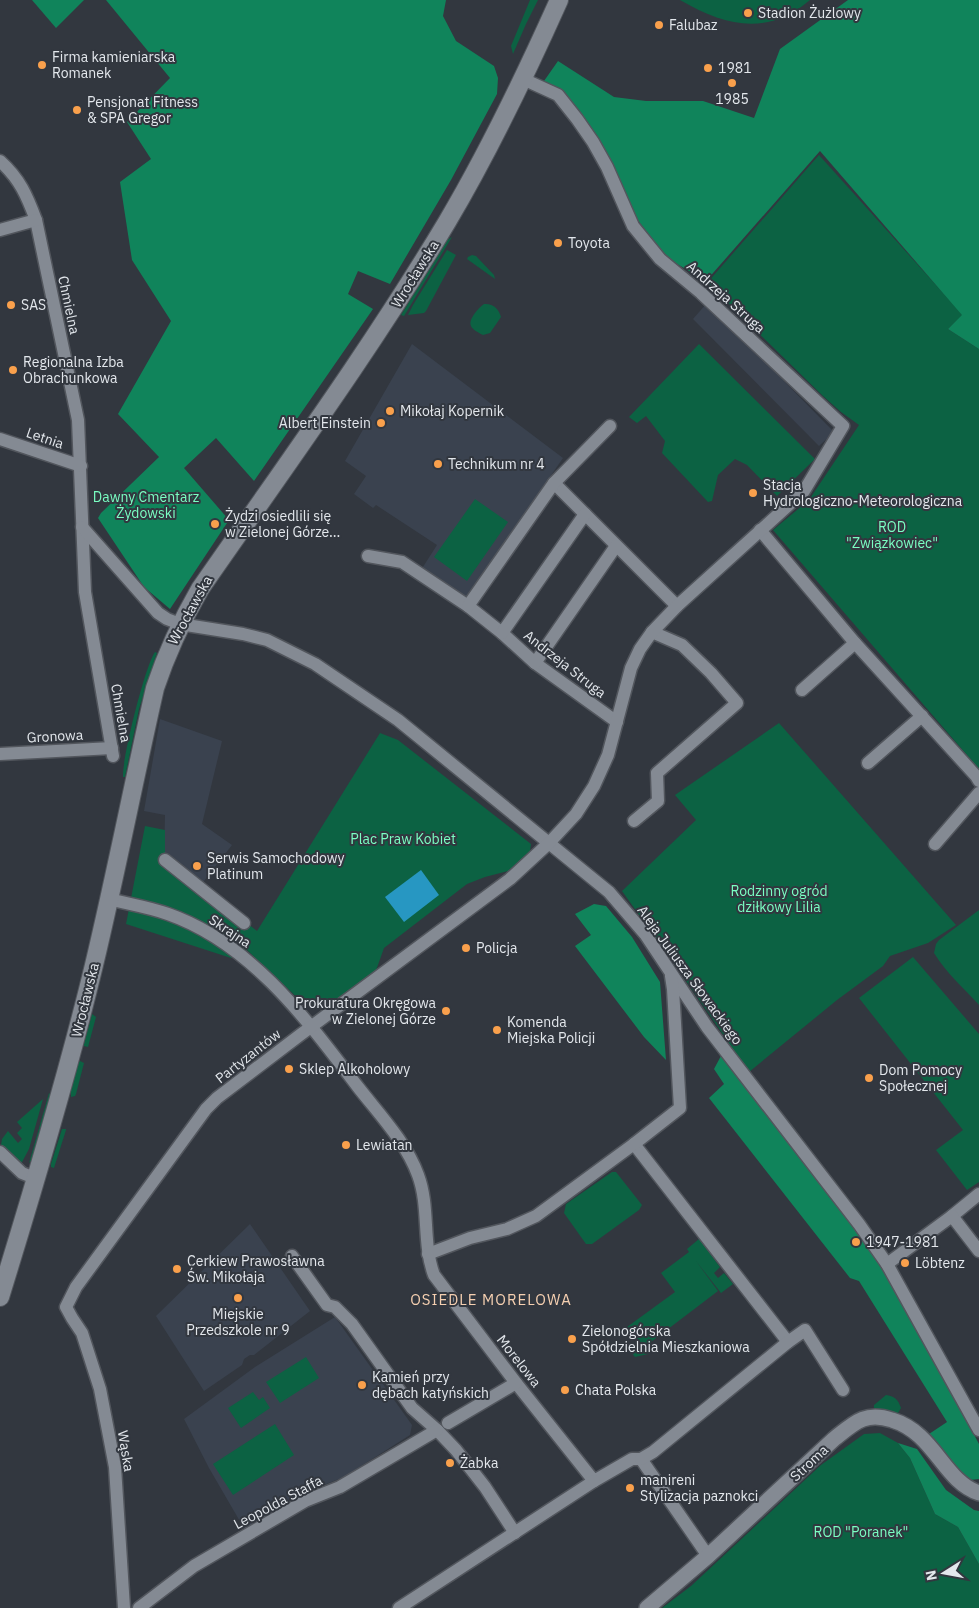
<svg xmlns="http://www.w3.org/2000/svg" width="979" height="1608" viewBox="0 0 979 1608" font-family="'IBM Plex Sans',sans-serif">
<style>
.built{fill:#3a424f}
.green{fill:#0c6243}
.forest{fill:#10845b}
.water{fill:#2797c2}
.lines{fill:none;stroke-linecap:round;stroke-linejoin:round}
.minor-casing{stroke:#52565d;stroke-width:15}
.tertiary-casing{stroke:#52565d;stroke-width:18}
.secondary-casing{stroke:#52565d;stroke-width:20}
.minor{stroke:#848a93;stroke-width:12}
.tertiary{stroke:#848a93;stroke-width:15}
.secondary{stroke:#848a93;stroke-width:18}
.poi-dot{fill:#f9a04c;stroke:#32373f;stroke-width:2}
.labels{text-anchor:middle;stroke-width:4;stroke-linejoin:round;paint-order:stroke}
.poi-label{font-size:14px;fill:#e3e7ec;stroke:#32373f;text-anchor:start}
.street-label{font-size:14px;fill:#e3e7ec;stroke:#32373f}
.park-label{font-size:14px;fill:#7affc3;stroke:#32373f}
.neighbourhood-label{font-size:15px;letter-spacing:1px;fill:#f6d0b1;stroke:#32373f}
</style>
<rect width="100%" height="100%" fill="#32373f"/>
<g class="built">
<polygon points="707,303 834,432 819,446 693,319"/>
<polygon points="412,344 563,458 466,599 421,570 437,545 376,505 373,508 354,494 366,476 345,461"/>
<polygon points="160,719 222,741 202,824 232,845 200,886 164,858 165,815 144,811"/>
<polygon points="250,1224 310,1311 254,1355 250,1355 244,1359 242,1365 204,1391 156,1316"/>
<polygon points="335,1317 412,1425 410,1435 344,1477 306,1492 245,1530 209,1468 184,1419 255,1367"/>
</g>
<g class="green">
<polygon points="530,0 538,0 526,24 513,54 511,46"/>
<path d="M680 0H810C767 37 725 26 680 0Z"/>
<polygon points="819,155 963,315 948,329 979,349 979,769 773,530 809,500 859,425 841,412 823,396 707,283"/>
<polygon points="452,237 404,316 401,315 447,240"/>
<polygon points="447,250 456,255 426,311 424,313 408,315 413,305"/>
<polygon points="472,255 476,256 494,275 495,279 467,259 468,257"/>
<path d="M484 304C493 303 499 309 501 317L490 333 483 335C471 329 466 325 475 313 478 309 481 306 484 304Z"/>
<polygon points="699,344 815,459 777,496 747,465 735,459 718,475 712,501 708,502 662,453 665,441 646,416 637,423 629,417"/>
<polygon points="475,499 508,522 467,581 434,557"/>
<path d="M155 652 157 653 139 709 125 777H123C122 759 145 666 155 652Z"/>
<polygon points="779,723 956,925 928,943 890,956 883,966 837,1000 749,1072 682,975 622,891 696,820 675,795"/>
<polygon points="380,733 398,740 531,844 530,851 526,857 508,871 485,877 467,884 384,948 373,979 341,1000 329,998 318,1006 305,1005 247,950 231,958 126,924 145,826 165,830 165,858 257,931"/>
<path d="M979 910V1005C963 987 947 974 934 953L936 944 939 940Z"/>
<polygon points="913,957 979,1034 979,1182 967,1190 936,1150 963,1130 859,998"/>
<polygon points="92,1014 96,1017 88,1047 84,1046 84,1044"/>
<polygon points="80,1061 84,1063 76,1094 75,1096 71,1097 71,1090 78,1063"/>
<polygon points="49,1093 51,1095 33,1159 29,1163"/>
<polygon points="43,1099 29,1149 21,1164 1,1145 2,1139 8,1131 18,1143 22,1139 17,1133 22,1128 17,1122"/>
<polygon points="62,1129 66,1129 66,1130 54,1168 51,1167 51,1164"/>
<polygon points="612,1172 616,1172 642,1205 639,1210 592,1244 586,1244 564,1213 566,1204"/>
<polygon points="699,1239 720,1267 714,1273 718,1278 724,1273 733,1284 721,1293 696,1261 718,1291 643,1348 648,1354 635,1357 631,1352 640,1345 627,1327 675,1292 661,1273 689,1252 687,1249"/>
<polygon points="306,1357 319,1378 280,1403 266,1382"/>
<polygon points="253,1392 259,1400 263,1397 270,1408 241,1428 228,1408"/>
<path d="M886 1395C894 1396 898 1399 901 1408L898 1413 895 1414 874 1408V1405Z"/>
<polygon points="275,1424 294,1455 233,1495 213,1464"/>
<polygon points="880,1433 898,1443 910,1458 935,1514 958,1527 979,1564 979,1608 662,1608 691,1586 821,1465 864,1434"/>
</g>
<g class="forest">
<polygon points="32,0 84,0 56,28"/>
<polygon points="106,0 446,0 443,16 456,41 494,66 498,78 497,94 451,180 390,284 358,271 348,294 373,309 254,481 216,438 184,468 229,520 170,609 144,587 98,518 101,513 159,457 118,414 171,321 132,260 120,182 151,159 127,122 170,78"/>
<polygon points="848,0 979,0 979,349 948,329 962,315 820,151 706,281 667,258 636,218 598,137 570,99 544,81 558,61 614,97 646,101 703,101 754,118 780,49"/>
<polygon points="594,904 606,906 632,937 660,982 666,1060 644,1037 575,946 591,935 575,914"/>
<polygon points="722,1054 871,1251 899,1294 979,1444 979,1479 970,1480 963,1476 929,1434 947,1422 859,1281 850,1278 709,1098 724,1084 714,1069"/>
<polygon points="898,1443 917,1449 946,1490 974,1510 979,1511 979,1564 958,1527 935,1514 910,1458"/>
</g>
<polygon class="water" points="421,870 439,895 404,922 385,897"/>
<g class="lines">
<defs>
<g id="minor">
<path d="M0 161C20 179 27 196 36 220L78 420 85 592 113 756"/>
<polyline points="0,230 36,220"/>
<polyline points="0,439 81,466"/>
<polyline points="554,483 677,606"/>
<polyline points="82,527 158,613 167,619 180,624 243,634 267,640 315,664 398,720 609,892 645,934 707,1027 859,1224 887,1264 979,1430"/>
<polyline points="760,530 855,643"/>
<polyline points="368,556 402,562 468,606 502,633 535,663 617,722"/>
<polyline points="468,606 554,483 610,426"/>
<polyline points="502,633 585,514"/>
<polyline points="535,663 616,546"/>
<polyline points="802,690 855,643 976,776 979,781"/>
<polyline points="0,754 112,748"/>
<polyline points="868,763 922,716"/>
<polyline points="634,821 658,801 657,773 737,703 711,673 682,645 652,632"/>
<polyline points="935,844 979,793"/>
<polyline points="165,860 244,923"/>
<path d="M109 899C128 904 149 907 168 914 251 943 307 1020 358 1087 379 1114 406 1142 418 1175 430 1207 422 1243 434 1275L516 1383 594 1481 632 1459H641L708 1556"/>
<polyline points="634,1144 788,1342"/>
<polyline points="0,1152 22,1173 37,1179"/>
<polyline points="952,1216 979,1194"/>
<polyline points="428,1254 470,1238 507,1229 536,1216 634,1144 680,1108 673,989 671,976"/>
<polyline points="292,1256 327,1305 335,1307 352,1324 412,1408 437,1430 456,1450 485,1487 515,1533"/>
<polyline points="887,1264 952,1216 979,1251"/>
<polyline points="448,1423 516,1383"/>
<polyline points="641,1459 653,1452 788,1342 805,1330 843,1390"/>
<polyline points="124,1608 115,1467 100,1389 82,1333 72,1318 66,1307 76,1287 206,1109 217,1098 300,1035 510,879 549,843 576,814 594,786 608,755 631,668 640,649 652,632 677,606 804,491 843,426 701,293 660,259 633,226 607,167 593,142 577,119 558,95 523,79"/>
<polyline points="139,1608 194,1566 305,1501 340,1487 437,1430"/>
<polyline points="399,1608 594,1481"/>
</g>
<path id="tertiary" d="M647 1608 708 1556 834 1439C854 1423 865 1411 892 1420 935 1433 943 1481 979 1493"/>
<path id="secondary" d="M0 1297C34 1187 67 1077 94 965 116 873 134 780 155 688 167 652 181 622 200 589 284 468 371 349 447 222 489 151 525 76 559 0"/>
</defs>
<use href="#minor" class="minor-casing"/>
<use href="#tertiary" class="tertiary-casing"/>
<use href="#secondary" class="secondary-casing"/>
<use href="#minor" class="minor"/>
<use href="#tertiary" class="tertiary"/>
<use href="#secondary" class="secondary"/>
</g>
<g class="poi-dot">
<circle cx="748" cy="13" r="5"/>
<circle cx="659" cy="25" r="5"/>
<circle cx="42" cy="65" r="5"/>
<circle cx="708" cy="68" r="5"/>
<circle cx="732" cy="83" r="5"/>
<circle cx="77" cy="110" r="5"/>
<circle cx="558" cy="243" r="5"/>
<circle cx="11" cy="305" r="5"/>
<circle cx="13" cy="370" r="5"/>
<circle cx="390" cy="411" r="5"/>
<circle cx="381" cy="423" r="5"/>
<circle cx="438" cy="464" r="5"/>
<circle cx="753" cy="493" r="5"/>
<circle cx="215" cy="524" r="5"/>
<circle cx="197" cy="866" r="5"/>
<circle cx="466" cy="948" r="5"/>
<circle cx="446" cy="1011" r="5"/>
<circle cx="497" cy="1030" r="5"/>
<circle cx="289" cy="1069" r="5"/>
<circle cx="869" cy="1078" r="5"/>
<circle cx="346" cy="1145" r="5"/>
<circle cx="856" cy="1242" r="5"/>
<circle cx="905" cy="1263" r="5"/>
<circle cx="177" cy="1269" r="5"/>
<circle cx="238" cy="1298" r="5"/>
<circle cx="572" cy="1339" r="5"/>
<circle cx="362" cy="1385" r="5"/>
<circle cx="565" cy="1390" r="5"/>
<circle cx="450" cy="1463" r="5"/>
<circle cx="630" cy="1488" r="5"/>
</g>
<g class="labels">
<g class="poi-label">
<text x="758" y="18">Stadion Żużlowy</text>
<text x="669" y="30">Falubaz</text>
<text x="52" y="62">Firma kamieniarska<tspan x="52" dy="16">Romanek</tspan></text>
<text x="718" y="73">1981</text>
<text x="732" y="104" text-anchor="middle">1985</text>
<text x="87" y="107">Pensjonat Fitness<tspan x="87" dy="16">&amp; SPA Gregor</tspan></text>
<text x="568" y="248">Toyota</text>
<text x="21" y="310">SAS</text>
<text x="23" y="367">Regionalna Izba<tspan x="23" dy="16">Obrachunkowa</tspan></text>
<text x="400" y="416">Mikołaj Kopernik</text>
<text x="371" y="428" text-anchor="end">Albert Einstein</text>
<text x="448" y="469">Technikum nr 4</text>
<text x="763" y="490">Stacja<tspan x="763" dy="16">Hydrologiczno-Meteorologiczna</tspan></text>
<text x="225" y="521">Żydzi osiedlili się<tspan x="225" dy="16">w Zielonej Górze...</tspan></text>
<text x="207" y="863">Serwis Samochodowy<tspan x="207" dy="16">Platinum</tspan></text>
<text x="476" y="953">Policja</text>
<text x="436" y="1008" text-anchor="end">Prokuratura Okręgowa<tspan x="436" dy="16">w Zielonej Górze</tspan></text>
<text x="507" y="1027">Komenda<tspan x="507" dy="16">Miejska Policji</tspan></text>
<text x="299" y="1074">Sklep Alkoholowy</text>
<text x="879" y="1075">Dom Pomocy<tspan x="879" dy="16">Społecznej</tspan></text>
<text x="356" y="1150">Lewiatan</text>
<text x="866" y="1247">1947-1981</text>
<text x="187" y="1266">Cerkiew Prawosławna<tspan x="187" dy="16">Św. Mikołaja</tspan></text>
<text x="915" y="1268">Löbtenz</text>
<text x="238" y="1319" text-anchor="middle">Miejskie<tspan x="238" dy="16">Przedszkole nr 9</tspan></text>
<text x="582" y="1336">Zielonogórska<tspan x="582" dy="16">Spółdzielnia Mieszkaniowa</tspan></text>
<text x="372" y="1382">Kamień przy<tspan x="372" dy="16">dębach katyńskich</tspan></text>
<text x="575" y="1395">Chata Polska</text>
<text x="460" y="1468">Żabka</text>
<text x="640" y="1485">manireni<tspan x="640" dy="16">Stylizacja paznokci</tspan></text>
</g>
<g class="street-label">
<text transform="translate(415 274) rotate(-58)" y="5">Wrocławska</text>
<text transform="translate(726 297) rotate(42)" y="5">Andrzeja Struga</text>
<text transform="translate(69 305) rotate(78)" y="5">Chmielna</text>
<text transform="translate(45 438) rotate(19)" y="5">Letnia</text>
<text transform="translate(190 610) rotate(-61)" y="5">Wrocławska</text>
<text transform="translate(565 664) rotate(38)" y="5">Andrzeja Struga</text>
<text transform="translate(121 713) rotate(80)" y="5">Chmielna</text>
<text transform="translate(55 736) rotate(-3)" y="5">Gronowa</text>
<text transform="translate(230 931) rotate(34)" y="5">Skrajna</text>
<text transform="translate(690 975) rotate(54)" y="5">Aleja Juliusza Słowackiego</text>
<text transform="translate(85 1000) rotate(-76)" y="5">Wrocławska</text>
<text transform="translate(248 1056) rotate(-38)" y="5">Partyzantów</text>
<text transform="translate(519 1361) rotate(52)" y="5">Morelowa</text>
<text transform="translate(126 1451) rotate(81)" y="5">Wąska</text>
<text transform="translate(809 1463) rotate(-43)" y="5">Stroma</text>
<text transform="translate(278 1502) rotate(-28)" y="5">Leopolda Staffa</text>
</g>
<g class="park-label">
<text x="146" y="502">Dawny Cmentarz<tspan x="146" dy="16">Żydowski</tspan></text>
<text x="892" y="532">ROD<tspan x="892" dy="16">"Związkowiec"</tspan></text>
<text x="403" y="844">Plac Praw Kobiet</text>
<text x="779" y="896">Rodzinny ogród<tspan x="779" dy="16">dziłkowy Lilia</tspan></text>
<text x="861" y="1537">ROD "Poranek"</text>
</g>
<g class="neighbourhood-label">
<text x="491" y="1305">OSIEDLE MORELOWA</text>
</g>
</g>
<g transform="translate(944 1573) rotate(259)" stroke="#32373f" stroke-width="4" paint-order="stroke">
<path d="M0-4L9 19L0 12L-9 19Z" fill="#e3e7ec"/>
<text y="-8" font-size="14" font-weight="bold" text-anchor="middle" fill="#e3e7ec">N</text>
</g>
</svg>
